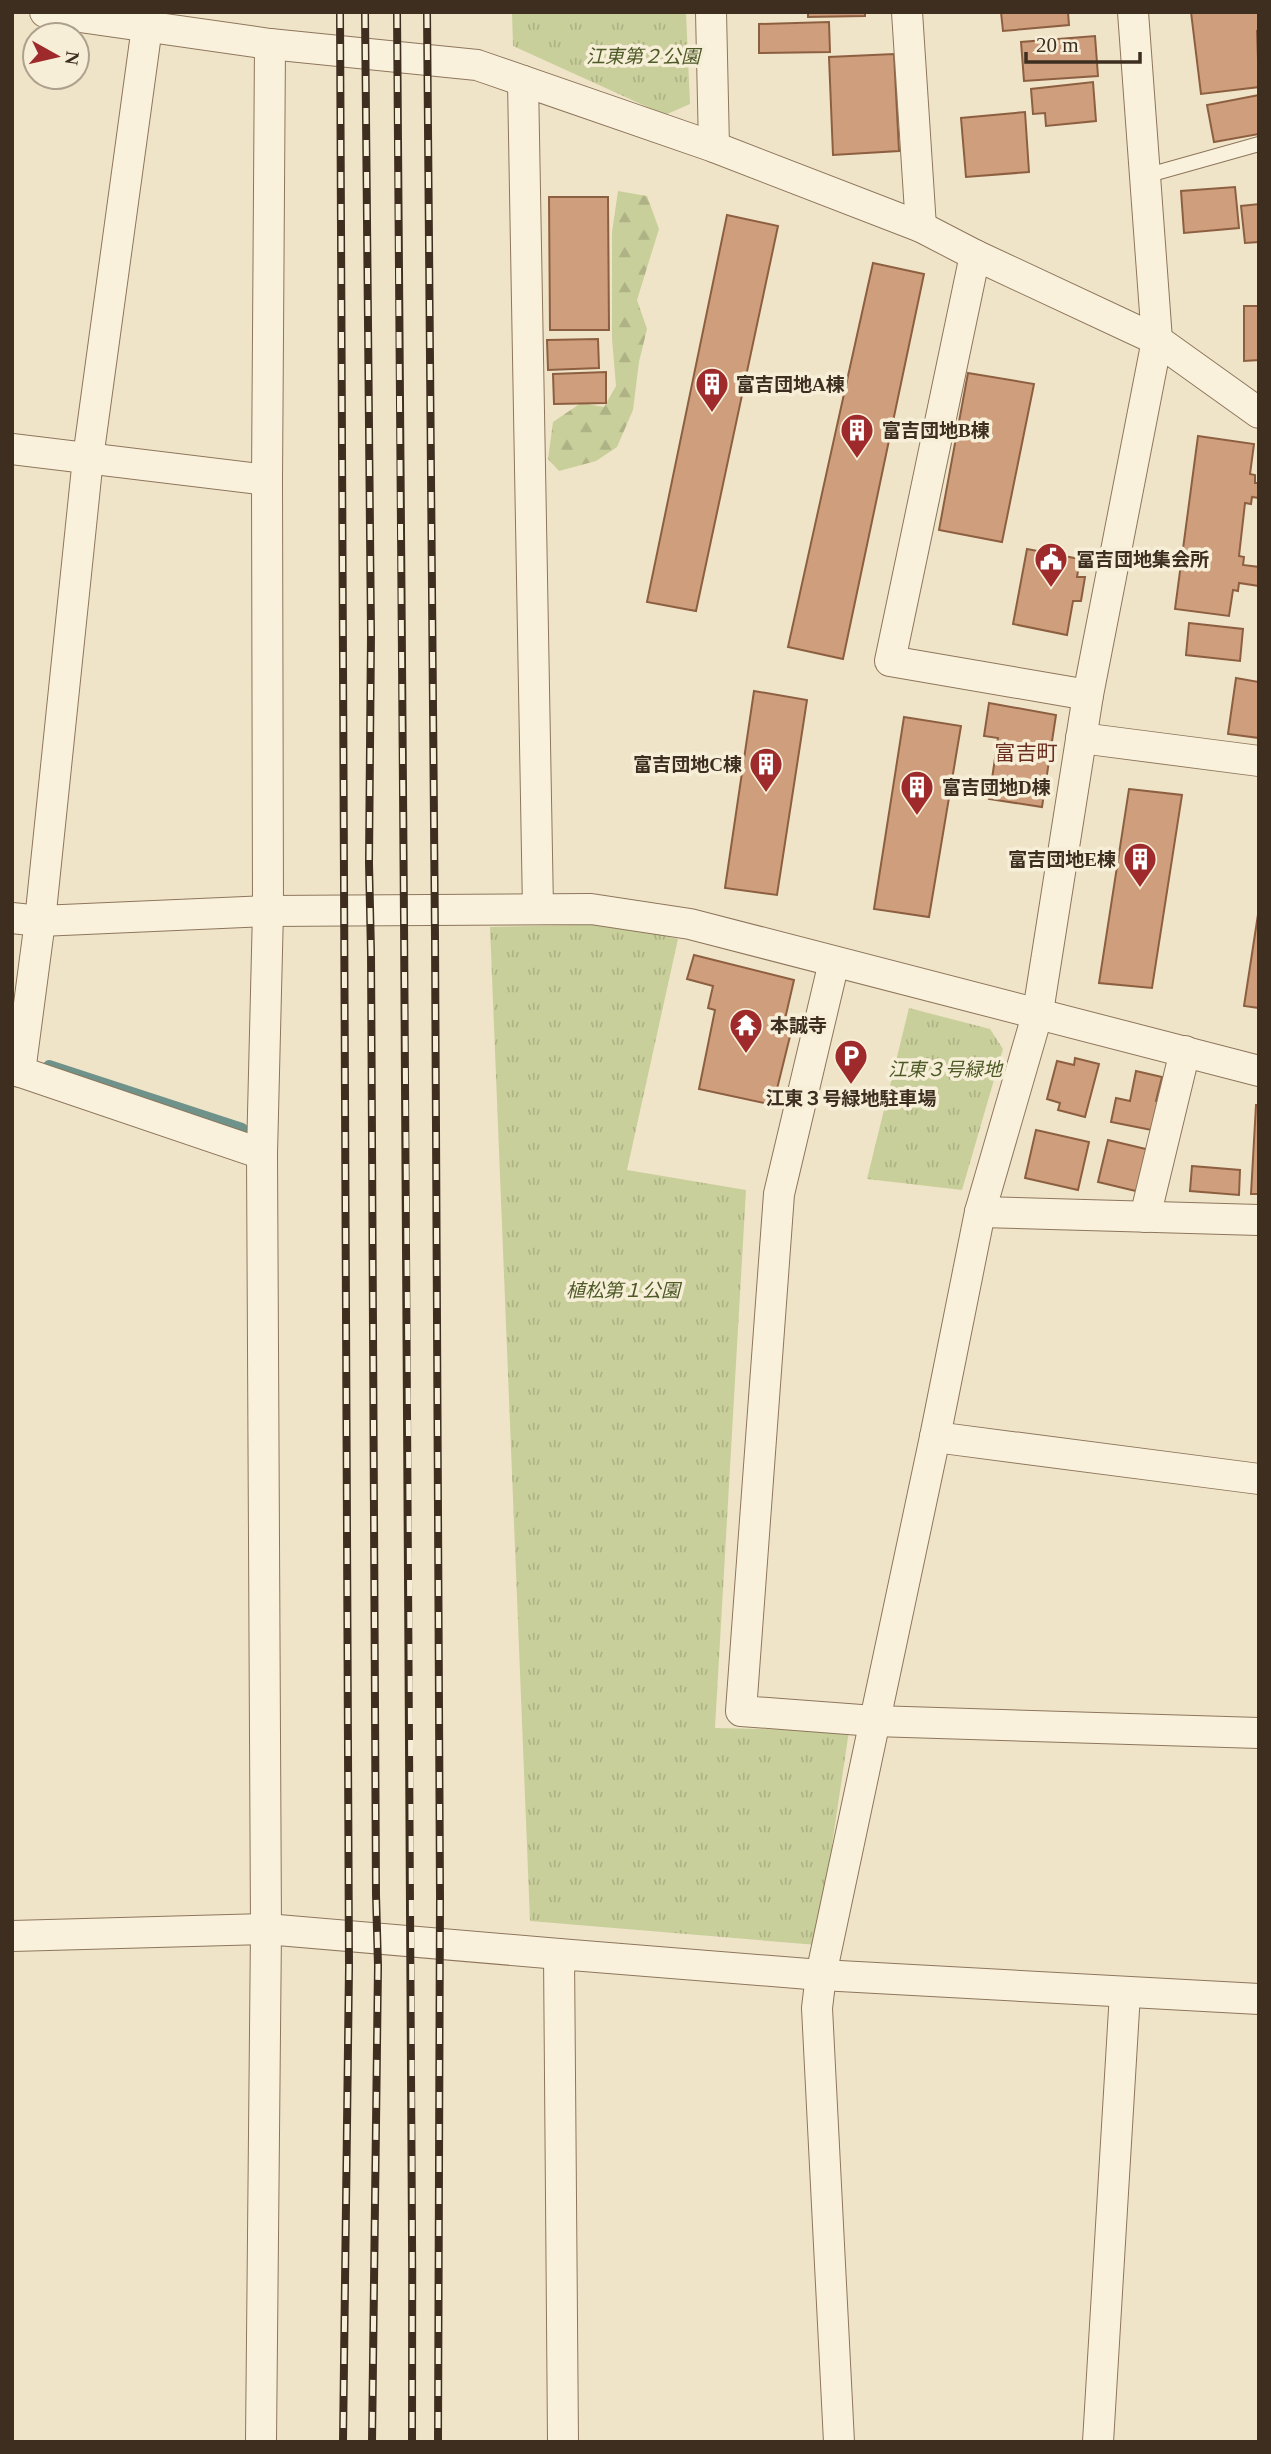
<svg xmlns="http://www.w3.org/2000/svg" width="1271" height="2454" viewBox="0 0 1271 2454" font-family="'Times New Roman','Noto Sans JP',serif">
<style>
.forest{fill:url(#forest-firs)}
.park{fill:url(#park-tufts)}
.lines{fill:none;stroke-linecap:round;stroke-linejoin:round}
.stream{stroke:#6f938a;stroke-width:12}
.building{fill:#cf9f7d;stroke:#8d5f41;stroke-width:2}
.lane-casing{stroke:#8d765c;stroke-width:16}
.street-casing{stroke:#8d765c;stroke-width:32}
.lane{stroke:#faf1dc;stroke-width:14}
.street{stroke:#faf1dc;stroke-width:30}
.rail-casing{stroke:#3d2e20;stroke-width:8}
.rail{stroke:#f7eed8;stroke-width:5;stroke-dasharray:16;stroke-linecap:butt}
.labels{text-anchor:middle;stroke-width:7;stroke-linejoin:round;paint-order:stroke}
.park-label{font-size:19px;font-style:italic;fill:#4d5a26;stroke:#f7eed8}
.poi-label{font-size:19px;font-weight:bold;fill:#3d2e20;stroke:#f7eed8;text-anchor:start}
.neighbourhood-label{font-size:21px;fill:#6b2e1e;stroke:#f7eed8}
</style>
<defs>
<pattern id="forest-firs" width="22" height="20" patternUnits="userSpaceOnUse" patternTransform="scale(1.75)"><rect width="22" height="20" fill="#c9cf9b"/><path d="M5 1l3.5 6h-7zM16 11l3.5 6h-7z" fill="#aeb285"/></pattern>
<pattern id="park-tufts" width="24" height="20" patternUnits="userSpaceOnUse" patternTransform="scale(1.75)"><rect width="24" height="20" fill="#c9cf9b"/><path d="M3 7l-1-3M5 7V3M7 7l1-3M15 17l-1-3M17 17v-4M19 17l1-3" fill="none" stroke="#aeb285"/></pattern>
</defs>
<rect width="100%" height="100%" fill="#f0e4c8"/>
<polygon class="forest" points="618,191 647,196 659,229 637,300 647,329 639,362 633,410 617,447 596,461 559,471 548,459 553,422 581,403 604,407 616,386 612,339 612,232"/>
<g class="park">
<polygon points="512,12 686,12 690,104 665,115 513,46"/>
<polygon points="615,924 678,939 627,1170 746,1190 715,1728 849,1731 817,1945 530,1921 490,927"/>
<polygon points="909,1008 990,1029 1003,1049 962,1190 867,1179"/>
</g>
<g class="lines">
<polyline class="stream" points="49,1066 242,1129"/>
</g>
<g class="building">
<polygon points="808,12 865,12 865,16 808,17"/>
<polygon points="1001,12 1068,12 1069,25 1003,31"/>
<polygon points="1191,12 1259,12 1259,31 1257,31 1259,87 1201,94"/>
<polygon points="829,22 830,52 759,53 759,24"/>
<polygon points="1095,36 1098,76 1024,81 1021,42"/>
<polygon points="894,54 899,151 833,155 829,57"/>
<polygon points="1093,82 1096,121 1046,126 1045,113 1033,114 1031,89"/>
<polygon points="1259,95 1259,134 1214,142 1207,105"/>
<polygon points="1025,112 1029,172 966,177 961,118"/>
<polygon points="1235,187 1239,228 1184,233 1181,191"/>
<polygon points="549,197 608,197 609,330 550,330"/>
<polygon points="1259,204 1259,242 1245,243 1241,206"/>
<polygon points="727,215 778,226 696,611 647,602"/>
<polygon points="873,263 924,274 843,659 788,647"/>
<polygon points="1244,306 1259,306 1259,360 1244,361"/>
<polygon points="598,339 599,368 548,370 547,340"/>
<polygon points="606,372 606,403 554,404 553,374"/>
<polygon points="968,373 1034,384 1002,542 939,530"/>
<polygon points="1198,436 1254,444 1250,474 1255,475 1255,483 1259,483 1259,498 1252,497 1251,504 1245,503 1239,556 1244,557 1243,565 1259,567 1259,586 1239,583 1238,591 1233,590 1229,616 1175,609"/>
<polygon points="1027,549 1080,559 1077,577 1085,577 1081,601 1073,601 1067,635 1013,624"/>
<polygon points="1189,623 1243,629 1240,661 1186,655"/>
<polygon points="1236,678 1259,682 1259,738 1228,734"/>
<polygon points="754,691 807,700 777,895 725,888"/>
<polygon points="989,703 1056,715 1042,807 989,799 998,738 984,736"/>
<polygon points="904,717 961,726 929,917 874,909"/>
<polygon points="1129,789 1182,795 1152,988 1099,983"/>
<polygon points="1259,908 1259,1008 1244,1006"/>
<polygon points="694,955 794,980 785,1019 794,1020 773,1105 699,1089 715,1010 708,1008 713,986 687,979"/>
<polygon points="1075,1058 1099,1064 1085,1117 1058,1110 1060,1103 1047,1099 1057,1061 1074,1065"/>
<polygon points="1136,1071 1162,1077 1156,1101 1163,1102 1157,1131 1111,1122 1116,1098 1130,1101"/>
<polygon points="1256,1105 1259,1105 1259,1194 1251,1194"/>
<polygon points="1036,1130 1089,1142 1078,1190 1025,1178"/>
<polygon points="1108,1140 1150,1150 1140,1192 1098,1182"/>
<polygon points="1192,1166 1240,1170 1239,1195 1190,1191"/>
</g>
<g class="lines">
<defs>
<polyline id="lane" points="1145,176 1259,144"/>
<g id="street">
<polyline points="45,12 270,44 477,65 714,147 921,227 975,255 1157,340 1259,413"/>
<polyline points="711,12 714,147"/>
<polyline points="907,12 921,227"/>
<polyline points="523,81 538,909"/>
<polyline points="975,255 890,661 1088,695"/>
<polyline points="12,449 267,480"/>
<polyline points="1081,738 1259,761"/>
<polyline points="12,918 40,921 268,911 591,909 690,924 1259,1071"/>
<polyline points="834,962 779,1194 741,1711 874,1721 1259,1733"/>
<polyline points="12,1069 262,1154"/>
<polyline points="20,1072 40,921 88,458 149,12"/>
<polyline points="980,1212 1259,1220"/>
<polyline points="1145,1217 1185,1051"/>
<polyline points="935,1437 1259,1479"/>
<polyline points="12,1936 266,1929 559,1954"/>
<polyline points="261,2442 266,1929 262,1154 268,911 267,480 270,44"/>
<polyline points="563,2442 559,1954 821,1975 1259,1999"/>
<polyline points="839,2442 817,2008 821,1975 935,1437 980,1212 1038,1012 1088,695 1157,340 1133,12"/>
<polyline points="1098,2442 1125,1993"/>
</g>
</defs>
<use href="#lane" class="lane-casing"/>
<use href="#street" class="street-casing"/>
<use href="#lane" class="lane"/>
<use href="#street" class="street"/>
<defs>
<g id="rail">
<polyline points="340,12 349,1967 343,2442"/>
<polyline points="365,12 371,634 369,863 371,953 376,1895 378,1966 372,2442"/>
<path d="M397 12C401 822 414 1632 412 2442"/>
<polyline points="427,12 435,938 440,1896 438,2442"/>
</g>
</defs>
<use href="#rail" class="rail-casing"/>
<use href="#rail" class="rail"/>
</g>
<defs>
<symbol id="building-pin" viewBox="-11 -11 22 30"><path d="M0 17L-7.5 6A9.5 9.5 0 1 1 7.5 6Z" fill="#9e2a2b" stroke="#f7eed8"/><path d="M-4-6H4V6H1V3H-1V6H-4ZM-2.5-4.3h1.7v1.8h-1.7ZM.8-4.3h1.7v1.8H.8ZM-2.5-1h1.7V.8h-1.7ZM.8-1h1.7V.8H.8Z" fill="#fff"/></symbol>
<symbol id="civic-pin" viewBox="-11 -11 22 30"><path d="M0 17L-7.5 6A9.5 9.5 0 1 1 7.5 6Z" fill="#9e2a2b" stroke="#f7eed8"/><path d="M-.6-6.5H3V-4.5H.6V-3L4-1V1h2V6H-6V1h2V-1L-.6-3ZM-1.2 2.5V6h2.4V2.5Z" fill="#fff"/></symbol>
<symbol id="temple-pin" viewBox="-11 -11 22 30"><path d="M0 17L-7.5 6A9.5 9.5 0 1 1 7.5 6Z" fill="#9e2a2b" stroke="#f7eed8"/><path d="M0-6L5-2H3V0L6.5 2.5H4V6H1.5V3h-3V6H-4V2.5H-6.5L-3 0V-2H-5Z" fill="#fff"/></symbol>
<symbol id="parking-pin" viewBox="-11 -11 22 30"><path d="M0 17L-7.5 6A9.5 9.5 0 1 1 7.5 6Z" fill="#9e2a2b" stroke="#f7eed8"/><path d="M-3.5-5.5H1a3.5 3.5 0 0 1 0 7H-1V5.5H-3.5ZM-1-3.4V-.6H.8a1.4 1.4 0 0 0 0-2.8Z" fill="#fff"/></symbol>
</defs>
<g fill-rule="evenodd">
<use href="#building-pin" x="693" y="365" width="38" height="52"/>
<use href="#building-pin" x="838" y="411" width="38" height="52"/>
<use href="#civic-pin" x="1032" y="540" width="38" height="52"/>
<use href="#building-pin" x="747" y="745" width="38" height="52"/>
<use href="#building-pin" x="898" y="768" width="38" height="52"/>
<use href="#building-pin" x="1121" y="840" width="38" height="52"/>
<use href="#temple-pin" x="727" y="1006" width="38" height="52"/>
<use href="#parking-pin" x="832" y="1037" width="38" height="52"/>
</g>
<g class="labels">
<g class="park-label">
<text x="643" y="63">江東第２公園</text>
<text x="945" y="1076">江東３号緑地</text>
<text x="623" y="1297">植松第１公園</text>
</g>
<g class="poi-label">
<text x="736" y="391">富吉団地A棟</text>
<text x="882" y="437">富吉団地B棟</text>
<text x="1076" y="566">冨吉団地集会所</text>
<text x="742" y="771" text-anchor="end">富吉団地C棟</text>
<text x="942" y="794">富吉団地D棟</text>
<text x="1116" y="866" text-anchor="end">富吉団地E棟</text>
<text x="770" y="1032">本誠寺</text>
<text x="851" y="1105" text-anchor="middle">江東３号緑地駐車場</text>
</g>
<g class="neighbourhood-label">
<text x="1026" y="760">富吉町</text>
</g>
</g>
<rect width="1271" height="2454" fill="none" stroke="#3d2e20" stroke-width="28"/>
<g transform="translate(56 56) rotate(98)"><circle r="33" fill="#f7eed8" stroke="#ada18e" stroke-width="2"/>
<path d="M0-5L12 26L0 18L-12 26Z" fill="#9e2a2b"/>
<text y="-10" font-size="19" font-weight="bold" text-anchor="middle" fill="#3d2e20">N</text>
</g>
<path d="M1026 52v10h114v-10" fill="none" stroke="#3d2e20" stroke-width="3.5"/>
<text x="1036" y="52" font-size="21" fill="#3d2e20" stroke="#f7eed8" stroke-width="5" paint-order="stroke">20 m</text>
</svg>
